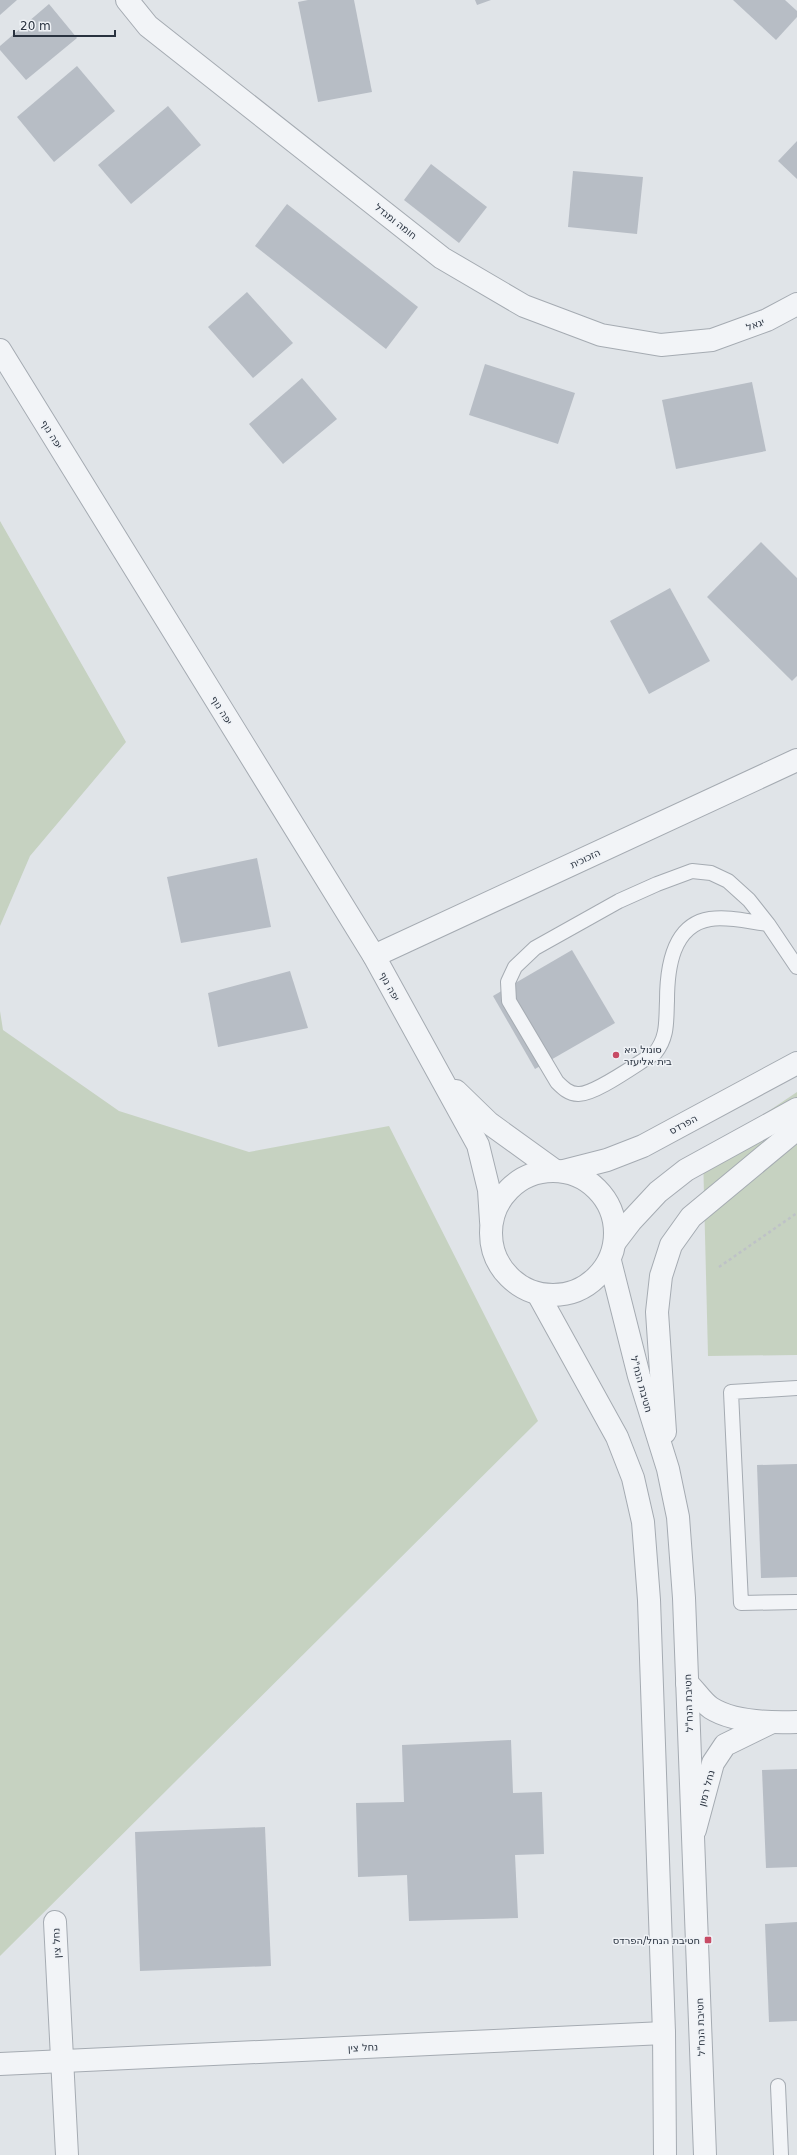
<svg xmlns="http://www.w3.org/2000/svg" width="797" height="2155" viewBox="0 0 797 2155" font-family="'DejaVu Sans','Noto Sans Hebrew',sans-serif">
<style>
.green{fill:#c6d2c1}
.building{fill:#b7bdc5}
.lines{fill:none;stroke-linecap:round;stroke-linejoin:round}
.service-casing{stroke:#a5abb2;stroke-width:16}
.minor-casing{stroke:#a5abb2;stroke-width:24}
.tertiary-casing{stroke:#a5abb2;stroke-width:24}
.path{stroke:#bec2c7;stroke-width:2.5;stroke-dasharray:3 3;stroke-linecap:butt}
.service{stroke:#f2f4f7;stroke-width:14}
.minor{stroke:#f2f4f7;stroke-width:22}
.tertiary{stroke:#f2f4f7;stroke-width:22}
.poi-dot{fill:#c74b65;stroke:#eff2f6;stroke-width:1.5}
.labels{text-anchor:middle;stroke-width:3;stroke-linejoin:round;paint-order:stroke}
.street-label{font-size:10px;fill:#29323f;stroke:#eff2f6}
.poi-label{font-size:10px;fill:#29323f;stroke:#eff2f6;text-anchor:start}
</style>
<rect width="100%" height="100%" fill="#e0e4e8"/>
<g class="green">
<polygon points="0,521 126,742 30,856 0,926"/>
<polygon points="0,1011 3,1030 119,1111 249,1152 389,1126 538,1421 0,1956"/>
<polygon points="797,1092 797,1355 708,1356 703,1155"/>
</g>
<g class="building">
<polygon points="0,0 17,0 0,15"/>
<polygon points="308,0 354,0 372,92 318,102 298,2"/>
<polygon points="475,0 491,0 477,5"/>
<polygon points="733,0 785,0 797,11 797,17 776,40"/>
<polygon points="49,4 77,38 26,80 0,50 0,46"/>
<polygon points="77,66 115,111 54,162 17,117"/>
<polygon points="168,106 201,145 131,204 98,165"/>
<polygon points="797,141 797,179 778,161"/>
<polygon points="431,164 487,207 459,243 404,200"/>
<polygon points="573,171 643,177 637,234 568,227"/>
<polygon points="287,204 418,307 386,349 255,246"/>
<polygon points="247,292 293,343 253,378 208,327"/>
<polygon points="485,364 575,393 558,444 469,415"/>
<polygon points="302,378 337,419 283,464 249,424"/>
<polygon points="752,382 766,451 676,469 662,400"/>
<polygon points="761,542 797,578 797,676 792,681 707,597"/>
<polygon points="670,588 710,661 649,694 610,621"/>
<polygon points="257,858 271,927 181,943 167,877"/>
<polygon points="572,950 615,1023 535,1069 493,996"/>
<polygon points="290,971 308,1028 218,1047 208,993"/>
<polygon points="797,1464 797,1577 761,1578 757,1465"/>
<polygon points="511,1740 513,1793 542,1792 544,1854 515,1855 518,1918 409,1921 407,1875 358,1877 356,1803 404,1802 402,1745"/>
<polygon points="797,1769 797,1867 766,1868 762,1770"/>
<polygon points="265,1827 271,1966 140,1971 135,1832"/>
<polygon points="797,1922 797,2021 769,2022 765,1924"/>
</g>
<g class="lines">
<defs>
<g id="service">
<path d="M768 924C750 922 729 916 710 919 672 925 667 969 667 1001 666 1021 668 1037 655 1053 639 1062 595 1095 578 1094 569 1094 563 1088 557 1082L509 1001 508 982 515 967 535 948 619 901 657 884 692 871 711 873 728 881 749 900 768 924 797 967"/>
<polyline points="797,1388 731,1392 741,1603 797,1602"/>
<polyline points="778,2086 781,2155"/>
</g>
<g id="minor">
<polyline points="127,0 148,26 442,258 524,306 601,335 661,345 712,340 767,320 797,304"/>
<polyline points="374,956 797,760"/>
<path d="M687 1683C695 1690 702 1702 711 1708 733 1722 771 1723 797 1722"/>
<polyline points="695,1830 713,1763 725,1745 770,1723"/>
<polyline points="55,1922 67,2155"/>
<polyline points="0,2064 664,2033"/>
</g>
<g id="tertiary">
<polyline points="0,350 374,956 478,1145 489,1190 491,1221"/>
<polyline points="456,1091 489,1123 554,1170"/>
<circle cx="553" cy="1233" r="62"/>
<polyline points="564,1171 607,1160 643,1146 797,1063"/>
<polyline points="615,1242 631,1221 658,1192 686,1170 797,1109"/>
<polyline points="610,1261 639,1376 668,1469 678,1517 684,1598 705,2155"/>
<polyline points="538,1294 617,1437 633,1478 643,1522 649,1600 664,2033 665,2155"/>
<polyline points="665,1432 657,1312 661,1276 671,1245 691,1217 797,1129"/>
</g>
</defs>
<use href="#service" class="service-casing"/>
<use href="#minor" class="minor-casing"/>
<use href="#tertiary" class="tertiary-casing"/>
<polyline class="path" points="719,1267 797,1213"/>
<use href="#service" class="service"/>
<use href="#minor" class="minor"/>
<use href="#tertiary" class="tertiary"/>
</g>
<g class="poi-dot">
<circle cx="616" cy="1055" r="4"/>
<rect x="704" y="1936" width="8" height="8" rx="2"/>
</g>
<g class="labels">
<g class="street-label">
<text transform="translate(396 221) rotate(38)" y="4">חומה ומגדל</text>
<text transform="translate(755 324) rotate(-21)" y="4">יגאל</text>
<text transform="translate(52 434) rotate(58)" y="4">יפה נוף</text>
<text transform="translate(222 710) rotate(58)" y="4">יפה נוף</text>
<text transform="translate(585 858) rotate(-25)" y="4">הזכוכית</text>
<text transform="translate(390 986) rotate(61)" y="4">יפה נוף</text>
<text transform="translate(683 1124) rotate(-28)" y="4">הפרדס</text>
<text transform="translate(642 1384) rotate(75)" y="4">חטיבת הנח"ל</text>
<text transform="translate(688 1703) rotate(-92)" y="4">חטיבת הנח"ל</text>
<text transform="translate(706 1788) rotate(-75)" y="4">נחל רמון</text>
<text transform="translate(56 1943) rotate(-93)" y="4">נחל צין</text>
<text transform="translate(700 2027) rotate(-92)" y="4">חטיבת הנח"ל</text>
<text transform="translate(363 2047) rotate(-3)" y="4">נחל צין</text>
</g>
<g class="poi-label">
<text x="624" y="1053">סונול גיא<tspan x="624" dy="12">בית אליעזר</tspan></text>
<text x="700" y="1944" text-anchor="end">חטיבת הנחל/הפרדס</text>
</g>
</g>
<path d="M14 30v6h101v-6" fill="none" stroke="#29323f" stroke-width="2"/>
<text x="20" y="30" font-size="12" fill="#29323f" stroke="#eff2f6" stroke-width="3" paint-order="stroke">20 m</text>
</svg>
